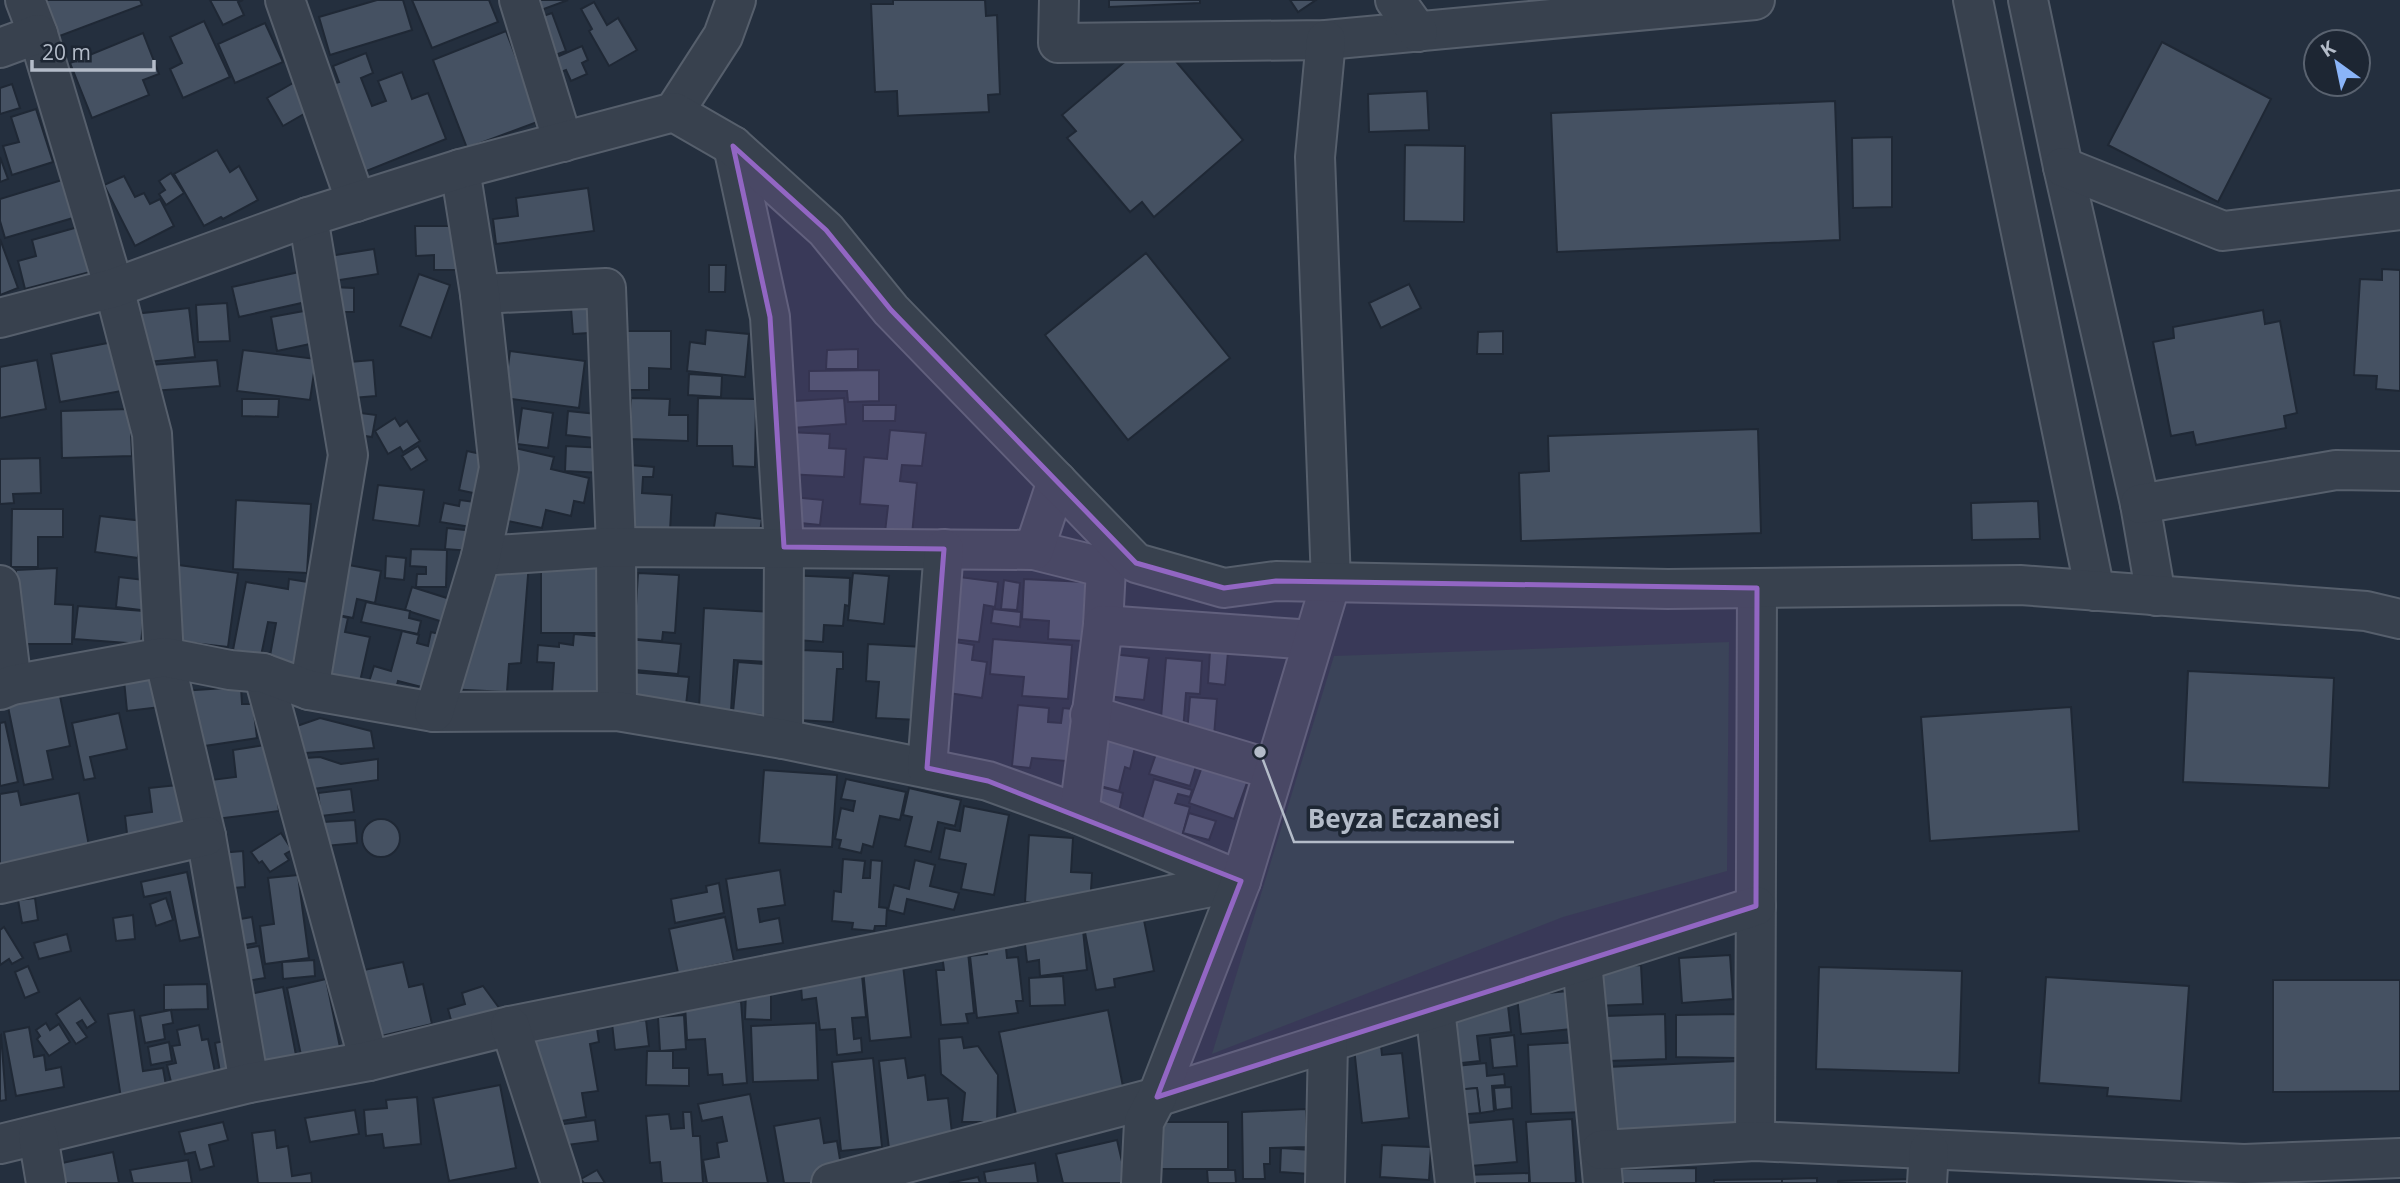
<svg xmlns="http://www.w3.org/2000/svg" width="2400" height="1183" viewBox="0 0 2400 1183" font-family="'Open Sans',sans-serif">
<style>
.green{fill:#263c3f}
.building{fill:#455162;stroke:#1f2835;stroke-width:2}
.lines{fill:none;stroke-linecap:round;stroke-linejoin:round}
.minor-casing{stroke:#565f6c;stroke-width:42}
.tertiary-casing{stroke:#565f6c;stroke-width:42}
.minor{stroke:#38414e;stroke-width:38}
.tertiary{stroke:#38414e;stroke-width:38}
.marked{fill:#9266c3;fill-opacity:0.2;stroke:#9266c3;stroke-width:5;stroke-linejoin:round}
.leader{fill:none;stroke:#b4bcc9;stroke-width:2.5}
.callout-dot{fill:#b4bcc9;stroke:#1d2633;stroke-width:2.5}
.callout-label{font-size:26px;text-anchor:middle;font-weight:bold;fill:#b4bcc9;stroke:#1d2633;stroke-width:7;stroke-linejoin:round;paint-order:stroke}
</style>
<rect width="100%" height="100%" fill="#242f3e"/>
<polygon class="green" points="1729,642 1727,871 1563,917 1212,1054 1334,656"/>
<g class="building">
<polygon points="44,0 140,0 142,5 57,37"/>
<polygon points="210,0 243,0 238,2 244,15 223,25"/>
<polygon points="377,0 403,0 412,30 330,55 319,17"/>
<polygon points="412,0 489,0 498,22 432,48"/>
<polygon points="528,0 568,0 533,13"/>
<polygon points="893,0 985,0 986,16 997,15 1000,94 988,95 989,112 898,116 897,91 875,92 871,4 893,4"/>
<polygon points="1109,0 1200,0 1200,3 1109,7"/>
<polygon points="1290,0 1316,0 1298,12"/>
<polygon points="594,2 607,25 618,18 637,50 609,66 589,31 592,29 581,9"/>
<polygon points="552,13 566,51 547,58 534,19"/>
<polygon points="204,21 230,77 183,98 170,69 182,63 170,37"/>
<polygon points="265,23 283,62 235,83 218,44"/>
<polygon points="506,31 540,121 467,148 433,60"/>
<polygon points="143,33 159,74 143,80 149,95 92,118 70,63"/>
<polygon points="2162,42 2271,99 2218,202 2108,145"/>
<polygon points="1147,43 1168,52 1243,140 1154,217 1142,202 1130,212 1067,138 1076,131 1062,115"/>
<polygon points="582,46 588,60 582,63 587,74 571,81 566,70 558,73 552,59"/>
<polygon points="366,53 373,73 361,78 372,106 386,101 378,81 402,72 412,99 428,93 446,139 364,172 329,85 339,82 333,66"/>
<polygon points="300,79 316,107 283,126 267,98"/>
<polygon points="12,84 20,108 0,114 0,88"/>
<polygon points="1427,91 1429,130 1369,132 1368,94"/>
<polygon points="1835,101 1840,240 1557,252 1551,113"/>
<polygon points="36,109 53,162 12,175 3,146 19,142 11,117"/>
<polygon points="1892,137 1892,207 1853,208 1852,138"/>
<polygon points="1405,145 1465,146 1464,222 1404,221"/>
<polygon points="217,150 230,172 239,166 258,200 223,219 221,217 204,226 174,174"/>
<polygon points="0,157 8,179 0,182"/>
<polygon points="171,173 184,193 166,205 159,194 165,190 159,181"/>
<polygon points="124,176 135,197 144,193 150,204 160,199 174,226 135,246 104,185"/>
<polygon points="62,180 73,218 5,238 0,221 0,199"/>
<polygon points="588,188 594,231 496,244 493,219 518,216 516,198"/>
<polygon points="415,226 459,226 459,270 434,270 434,255 416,256"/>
<polygon points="78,227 90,272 25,289 18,261 36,256 32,240"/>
<polygon points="0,239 18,288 0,295"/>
<polygon points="374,249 378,274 327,282 323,257"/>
<polygon points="1146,253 1230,358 1128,440 1045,335"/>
<polygon points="709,265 726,265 725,292 709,292"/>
<polygon points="2382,269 2400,270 2400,391 2376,389 2377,376 2354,375 2360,279 2382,280"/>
<polygon points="299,272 306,302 239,317 232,287"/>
<polygon points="419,274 450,285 431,338 400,326"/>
<polygon points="1409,284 1421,308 1381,328 1369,303"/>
<polygon points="331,287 354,288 354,312 331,312"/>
<polygon points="227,303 230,341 198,342 196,305"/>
<polygon points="604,305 605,332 573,334 571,308"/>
<polygon points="189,308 195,357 139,363 134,314"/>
<polygon points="2263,310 2265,324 2280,321 2297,413 2284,416 2286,428 2196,445 2193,432 2171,436 2153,342 2174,338 2173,327"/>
<polygon points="304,311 310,344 277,351 271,317"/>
<polygon points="706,330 749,334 745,377 687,371 690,342 705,344"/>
<polygon points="614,331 671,331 671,369 649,368 649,390 614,390"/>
<polygon points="1503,331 1503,354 1477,354 1478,332"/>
<polygon points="118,341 127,390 60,402 51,354"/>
<polygon points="858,349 858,369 826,369 827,350"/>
<polygon points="243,350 316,359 310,400 237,391"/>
<polygon points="510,351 585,361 579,408 504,398"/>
<polygon points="37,360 46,409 0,418 0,367"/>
<polygon points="217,360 220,386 152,391 150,365"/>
<polygon points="373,360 376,396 340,399 337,363"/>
<polygon points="879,370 879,401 848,402 847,391 809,391 809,371"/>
<polygon points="689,374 722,376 721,397 688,395"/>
<polygon points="631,398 670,399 669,415 688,415 688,441 629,439"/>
<polygon points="698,398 756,399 755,467 733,466 732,446 697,446"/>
<polygon points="844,398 846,424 779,429 777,402"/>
<polygon points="242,399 279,399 278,417 242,416"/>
<polygon points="863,405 896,405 895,421 863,421"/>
<polygon points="522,408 553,413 548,448 517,444"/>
<polygon points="130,409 132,456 62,458 61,411"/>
<polygon points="568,411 597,414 594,438 566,435"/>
<polygon points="353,412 376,415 372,437 351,434"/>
<polygon points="395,418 400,426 407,421 420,441 403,452 400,447 388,454 375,431"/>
<polygon points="1758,429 1761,533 1521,541 1519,473 1549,471 1548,436"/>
<polygon points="890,430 926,433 922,466 902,465 900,481 917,483 912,535 885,532 888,506 860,504 864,457 887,459"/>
<polygon points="788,432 830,434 829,448 846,449 844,477 786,474"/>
<polygon points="418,446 427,460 411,470 402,456"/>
<polygon points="566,446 605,448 603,473 565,471"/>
<polygon points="515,448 554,457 551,469 589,478 584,503 574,501 571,516 546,510 542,528 498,519"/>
<polygon points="467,451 486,455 478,494 459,490"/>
<polygon points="40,458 41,493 13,494 14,503 0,504 0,459"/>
<polygon points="630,465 654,467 653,477 643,477 642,493 672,495 670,531 625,528"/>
<polygon points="378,485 424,490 419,526 373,520"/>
<polygon points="792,497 823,500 820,525 790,522"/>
<polygon points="236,500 311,504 307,573 233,569"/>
<polygon points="460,500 482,503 477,528 440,522 444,503 459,506"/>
<polygon points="2038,501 2040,539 1972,540 1971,503"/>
<polygon points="12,509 63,509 63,537 38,537 38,567 11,567"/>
<polygon points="716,513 762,519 758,546 712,541"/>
<polygon points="100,516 143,521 138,558 95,552"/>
<polygon points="447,528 474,531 471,551 445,549"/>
<polygon points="411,549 447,550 446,587 416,587 417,574 426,574 426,567 410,566"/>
<polygon points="386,556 406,558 404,580 385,578"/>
<polygon points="483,562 529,563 521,663 509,664 507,692 446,689"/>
<polygon points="338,563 381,571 375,603 357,599 353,618 328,613"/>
<polygon points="171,564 238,573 228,647 174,641"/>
<polygon points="611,566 611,633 541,633 541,567"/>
<polygon points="57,568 55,604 73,605 72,644 14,644 16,570"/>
<polygon points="638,573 679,575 675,633 663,632 662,641 634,639"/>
<polygon points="853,573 889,576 884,624 848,620"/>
<polygon points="788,575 850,578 849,606 845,605 843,626 824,625 823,642 784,639"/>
<polygon points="952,576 998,582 995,607 984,605 979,642 944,638"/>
<polygon points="119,577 153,581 149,611 116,607"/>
<polygon points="289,579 314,583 299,666 269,661 276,623 268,622 261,656 233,650 246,582 288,589"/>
<polygon points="1024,579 1086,582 1083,641 1048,639 1049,621 1022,619"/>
<polygon points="1004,580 1020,583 1017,610 1001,609"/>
<polygon points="412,587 450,599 443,622 405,610"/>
<polygon points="366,602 410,611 409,618 421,621 418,634 361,622"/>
<polygon points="78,606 144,611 141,644 74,639"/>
<polygon points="704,608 775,612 766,662 734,660 731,711 699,709"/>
<polygon points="993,609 1021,612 1020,627 991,623"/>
<polygon points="333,614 348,618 345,632 370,637 359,686 318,677"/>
<polygon points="402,631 419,635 417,643 428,646 431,632 447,636 433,690 398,681 395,692 368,685 374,666 391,671"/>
<polygon points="574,634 606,637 600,698 552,694 554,663 537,662 538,645 559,647 559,643 573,645"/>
<polygon points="628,639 681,644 678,674 625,669"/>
<polygon points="993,639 1072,645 1068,699 1022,696 1024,677 990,674"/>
<polygon points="949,641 974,645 972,660 987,662 982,698 942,692"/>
<polygon points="868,644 924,647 920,720 876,718 879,682 866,681"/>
<polygon points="802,650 843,652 843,669 837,669 833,722 798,720"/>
<polygon points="1210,651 1228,652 1225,685 1208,683"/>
<polygon points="1111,654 1149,658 1144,700 1106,696"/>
<polygon points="1166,658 1202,661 1200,694 1186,693 1183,731 1160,730"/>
<polygon points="738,662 777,665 772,716 733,712"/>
<polygon points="2188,671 2334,678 2329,788 2183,782"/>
<polygon points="631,672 689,677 685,715 627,706"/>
<polygon points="166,676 169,706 127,711 124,680"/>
<polygon points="241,687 242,704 253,704 257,738 191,748 180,691"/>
<polygon points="59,691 70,746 47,751 53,779 24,785 7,702"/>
<polygon points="1190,697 1217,699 1214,736 1187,734"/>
<polygon points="1018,705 1049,708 1048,722 1061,723 1063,708 1082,710 1078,762 1032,758 1030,768 1012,766"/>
<polygon points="2071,707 2079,831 1930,841 1921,717"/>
<polygon points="119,713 127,749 90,757 95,778 84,780 72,723"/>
<polygon points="320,718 371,731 374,748 305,753 297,726"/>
<polygon points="5,722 18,782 0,786 0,723"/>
<polygon points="1097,734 1136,743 1130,769 1125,767 1119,791 1085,782"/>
<polygon points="271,744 279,811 208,820 203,781 236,777 233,750"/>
<polygon points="1157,751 1197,763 1190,786 1149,774"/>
<polygon points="320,757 341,764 378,759 378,780 306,790 305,758"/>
<polygon points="1203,764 1248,780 1234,819 1189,803"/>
<polygon points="764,770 837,775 832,847 759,843"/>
<polygon points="846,779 906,792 900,820 880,816 873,847 863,844 861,853 839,848 841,840 835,839 841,808 853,811 855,801 841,799"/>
<polygon points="1154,779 1192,790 1190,797 1178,794 1175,803 1190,807 1180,844 1138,832"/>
<polygon points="1090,784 1123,793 1119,812 1085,804"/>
<polygon points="178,785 184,835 128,842 125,816 152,812 149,788"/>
<polygon points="909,788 961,800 955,826 938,822 931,852 905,846 912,817 903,815"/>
<polygon points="351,789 354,812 321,816 318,793"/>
<polygon points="18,791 21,805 79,793 90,851 0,868 0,794"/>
<polygon points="964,806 1009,815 994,895 961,889 966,864 939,859 945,828 960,831"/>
<polygon points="1189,813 1216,821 1209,840 1183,833"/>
<circle cx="381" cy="838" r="19"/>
<polygon points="355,820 357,843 325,846 323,822"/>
<polygon points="281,833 292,850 285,854 289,860 270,872 262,861 259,863 251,852"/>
<polygon points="1029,835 1073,838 1071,872 1092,873 1090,906 1025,902"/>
<polygon points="243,851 245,887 221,889 219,853"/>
<polygon points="843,859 865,861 863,878 870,878 871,860 882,861 879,907 887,908 886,926 875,926 874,931 852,929 853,923 832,921 834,891 841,892"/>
<polygon points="915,860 935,865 930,886 959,893 954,910 907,899 904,914 888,910 894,885 909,889"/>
<polygon points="780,870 785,905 758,909 760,922 779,918 783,943 737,950 726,879"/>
<polygon points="187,872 200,937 180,941 170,892 144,897 141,882"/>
<polygon points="298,875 309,958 265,964 260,926 274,924 268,878"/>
<polygon points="719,883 724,913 675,923 671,899 707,892 706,886"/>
<polygon points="35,898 38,920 22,923 18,900"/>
<polygon points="166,898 173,920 156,926 150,904"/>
<polygon points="1142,910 1154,971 1114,979 1115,987 1096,990 1083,922"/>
<polygon points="133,915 135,939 116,941 113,918"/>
<polygon points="252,917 256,943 233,947 229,921"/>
<polygon points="725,917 734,961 678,973 669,929"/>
<polygon points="4,927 23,958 12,964 9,959 0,965 0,930"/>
<polygon points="1083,930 1087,970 1040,976 1039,960 1027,962 1024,935"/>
<polygon points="67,934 71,951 39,959 34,943"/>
<polygon points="1005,939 1007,958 1018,957 1023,1001 1016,1001 1018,1013 977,1018 970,956 987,954 985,941"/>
<polygon points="259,946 265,978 241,982 235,950"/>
<polygon points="968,952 974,1013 966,1014 968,1023 941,1025 936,970 944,970 942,954"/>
<polygon points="1730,955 1733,999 1682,1003 1679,958"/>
<polygon points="902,956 911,1037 870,1041 862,960"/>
<polygon points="314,960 315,976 283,979 282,962"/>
<polygon points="403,962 409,987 423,984 432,1024 373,1038 359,971"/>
<polygon points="861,965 866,1017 852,1018 854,1039 861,1038 862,1052 837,1055 835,1029 820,1030 816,998 802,1000 800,971"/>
<polygon points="1641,965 1643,1004 1594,1006 1593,967"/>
<polygon points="28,966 39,992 25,998 15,972"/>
<polygon points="1819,967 1962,971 1959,1073 1816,1069"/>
<polygon points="1063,976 1065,1005 1030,1006 1029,978"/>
<polygon points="2046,977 2189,986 2181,1101 2107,1096 2108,1088 2039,1083"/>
<polygon points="326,979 341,1052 302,1060 287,988"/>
<polygon points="2273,980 2400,980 2400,1091 2273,1092"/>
<polygon points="207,984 208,1009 164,1010 164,985"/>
<polygon points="483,986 508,1020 455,1035 448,1009 465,1004 462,993"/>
<polygon points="283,987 296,1055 263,1062 250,994"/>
<polygon points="746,991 771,992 771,1020 745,1019"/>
<polygon points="1568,991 1572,1029 1521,1034 1517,996"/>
<polygon points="80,998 96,1022 87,1028 82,1020 77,1023 87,1037 76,1044 56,1014"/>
<polygon points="741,1001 747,1083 723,1085 722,1074 708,1075 705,1039 687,1040 685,1005"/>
<polygon points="1508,1006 1511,1032 1477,1036 1480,1061 1452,1064 1447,1011"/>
<polygon points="134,1010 143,1071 163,1068 167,1091 121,1098 108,1014"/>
<polygon points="171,1010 173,1023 163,1025 165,1039 145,1043 140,1016"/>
<polygon points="1108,1010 1126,1102 1018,1124 999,1032"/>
<polygon points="1665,1014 1666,1059 1607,1061 1605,1016"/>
<polygon points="1737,1014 1737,1058 1676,1057 1676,1015"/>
<polygon points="684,1015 686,1049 660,1051 658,1017"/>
<polygon points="646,1020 649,1046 615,1050 612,1023"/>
<polygon points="46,1023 50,1030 59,1024 70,1042 49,1056 37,1039 40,1036 36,1030"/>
<polygon points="816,1023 818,1080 753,1082 751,1026"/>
<polygon points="199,1025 202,1040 208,1039 215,1072 171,1082 167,1065 176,1063 172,1046 180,1045 177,1030"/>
<polygon points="29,1027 34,1057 44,1055 46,1070 61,1067 64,1087 16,1096 4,1032"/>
<polygon points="597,1028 599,1042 590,1044 598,1091 582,1093 586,1117 549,1123 535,1038"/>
<polygon points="1,1035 6,1100 0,1101 0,1036"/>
<polygon points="1514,1035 1517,1066 1493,1068 1490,1038"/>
<polygon points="1380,1036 1382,1055 1402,1053 1409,1118 1362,1123 1353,1038"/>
<polygon points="962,1037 964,1048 978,1046 998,1075 997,1122 962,1122 965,1093 941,1074 939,1039"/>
<polygon points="233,1039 239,1069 220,1072 215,1043"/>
<polygon points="169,1042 172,1061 151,1065 148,1047"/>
<polygon points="1581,1042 1584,1112 1531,1114 1528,1045"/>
<polygon points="647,1051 673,1051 673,1068 689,1068 689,1086 646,1085"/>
<polygon points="873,1058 882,1147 841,1151 832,1062"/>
<polygon points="905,1058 908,1078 925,1075 928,1100 948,1098 953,1142 889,1149 879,1061"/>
<polygon points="1739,1061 1742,1136 1610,1143 1607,1067"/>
<polygon points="1486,1063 1487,1076 1504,1074 1505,1085 1492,1086 1494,1111 1480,1113 1477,1088 1457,1090 1455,1066"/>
<polygon points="500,1085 516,1168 449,1181 433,1098"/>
<polygon points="1511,1087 1512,1108 1496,1110 1494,1088"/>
<polygon points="1477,1088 1480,1113 1457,1115 1454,1090"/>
<polygon points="750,1094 768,1183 707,1183 703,1160 719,1157 717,1143 727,1141 722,1117 702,1121 698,1104"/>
<polygon points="417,1097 421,1144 384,1148 382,1134 366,1136 364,1110 387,1108 386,1100"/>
<polygon points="1306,1109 1307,1147 1270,1148 1270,1164 1264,1164 1265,1179 1243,1179 1242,1112"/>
<polygon points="355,1110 359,1134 310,1142 305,1118"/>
<polygon points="683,1112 691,1112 693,1136 700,1136 703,1183 662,1183 660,1162 650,1163 646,1116 669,1114 671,1129 684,1128"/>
<polygon points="820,1118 824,1143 837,1141 843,1178 814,1183 784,1183 774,1126"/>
<polygon points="1513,1119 1517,1162 1459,1167 1456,1124"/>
<polygon points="1572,1119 1576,1183 1530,1183 1526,1122"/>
<polygon points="595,1120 598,1141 559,1146 556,1125"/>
<polygon points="223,1122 228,1140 209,1145 214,1166 200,1170 195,1152 185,1154 179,1132"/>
<rect x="1159" y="1122" width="69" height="47"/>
<polygon points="275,1130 277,1148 288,1146 292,1176 311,1173 312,1183 258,1183 252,1133"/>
<polygon points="1117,1140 1127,1183 1063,1183 1056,1154"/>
<polygon points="1382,1145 1431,1147 1429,1180 1380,1177"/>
<polygon points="1281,1148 1312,1150 1310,1174 1280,1172"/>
<polygon points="113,1152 119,1183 57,1183 53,1165"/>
<polygon points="188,1160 192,1183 133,1183 130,1170"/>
<polygon points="1035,1163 1038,1183 986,1183 984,1172"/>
<polygon points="1696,1168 1696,1183 1620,1183 1620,1169"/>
<polygon points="597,1170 605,1183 584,1183 581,1179"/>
<polygon points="1207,1170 1235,1170 1236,1183 1208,1183"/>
<polygon points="1529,1173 1529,1183 1465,1183 1464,1175"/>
<polygon points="978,1177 980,1183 949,1183"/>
<polygon points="1817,1178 1817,1183 1782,1183 1782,1179"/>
<polygon points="1782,1179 1782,1183 1714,1183 1714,1180"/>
<polygon points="1911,1179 1911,1183 1838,1183 1838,1181"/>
</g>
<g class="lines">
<defs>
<g id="minor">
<polyline points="25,0 38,34 114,288 152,434 164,657 206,836 249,1083"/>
<polyline points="285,0 356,202"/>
<polyline points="519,0 563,142"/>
<polyline points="1059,0 1058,43 1326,40 1755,0"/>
<polyline points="1395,0 1418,32"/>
<polyline points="1973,0 2095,591"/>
<polyline points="2028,0 2063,167 2140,504 2156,596"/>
<polyline points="0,48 38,34"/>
<polyline points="674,112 723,36 736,0"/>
<polyline points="733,146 770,317 784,547 783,739"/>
<polyline points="2063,167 2223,231 2400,210"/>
<polyline points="308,217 348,455 309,690"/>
<polyline points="480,294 606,288 616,547 617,711"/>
<polyline points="2140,504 2336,470 2400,471"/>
<polyline points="1034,550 1106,568 1103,625"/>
<polyline points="481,556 616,547 1034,550 1057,481"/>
<polyline points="0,585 12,685"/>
<polyline points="263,673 369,1061"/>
<polyline points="0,690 12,685 164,657 230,670 263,673 309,690 434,712 617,711 783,739 988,781 1079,814 1241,881 510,1026 369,1061 249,1083 0,1144"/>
<polyline points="434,712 481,556 499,468 480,294 460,169"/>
<polyline points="1090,715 1273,770"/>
<polyline points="927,768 944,549"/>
<polyline points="1079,814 1103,625 1313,640"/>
<polyline points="0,884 206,836"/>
<polyline points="1582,962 1603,1183"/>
<polyline points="1435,1009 1455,1183"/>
<polyline points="510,1026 561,1183"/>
<polyline points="38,1136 46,1183"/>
<polyline points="1755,1141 1757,588"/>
<polyline points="1601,1150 1755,1141 2244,1164 2400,1158"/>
<polyline points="831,1183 1157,1097 1756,906"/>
<polyline points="1141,1183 1144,1122 1157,1097 1241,881 1331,582 1315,157 1326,40"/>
<polyline points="1325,1183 1328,1043"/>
<polyline points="1927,1183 1929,1150"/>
</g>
<polyline id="tertiary" points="0,318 114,288 308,217 460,169 674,112 733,146 826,230 891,310 1136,563 1224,588 1276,581 1668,589 2020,585 2366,611 2400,619"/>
</defs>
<use href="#minor" class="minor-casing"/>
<use href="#tertiary" class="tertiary-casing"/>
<use href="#minor" class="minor"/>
<use href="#tertiary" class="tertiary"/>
</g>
<path class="marked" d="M733 146 826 230 891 310 1136 563 1224 588 1276 581 1757 588 1756 906 1157 1097 1241 881 988 781 927 768 944 549 784 547 770 317Z"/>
<path class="leader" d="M1260 752L1294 842H1514"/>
<circle class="callout-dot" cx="1260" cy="752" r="7"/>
<g class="callout-label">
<text x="1404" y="828">Beyza Eczanesi</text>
</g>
<g transform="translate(2337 63) rotate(327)"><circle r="33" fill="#1d2633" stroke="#59626f" stroke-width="2"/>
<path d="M0-5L12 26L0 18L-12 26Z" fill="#8ab4f8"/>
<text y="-10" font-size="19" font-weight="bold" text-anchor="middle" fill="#b4bcc9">K</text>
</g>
<path d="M32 60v10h122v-10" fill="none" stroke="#b4bcc9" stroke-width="3.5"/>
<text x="42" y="60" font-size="21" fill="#b4bcc9" stroke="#1d2633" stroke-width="5" paint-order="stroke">20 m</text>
</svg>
